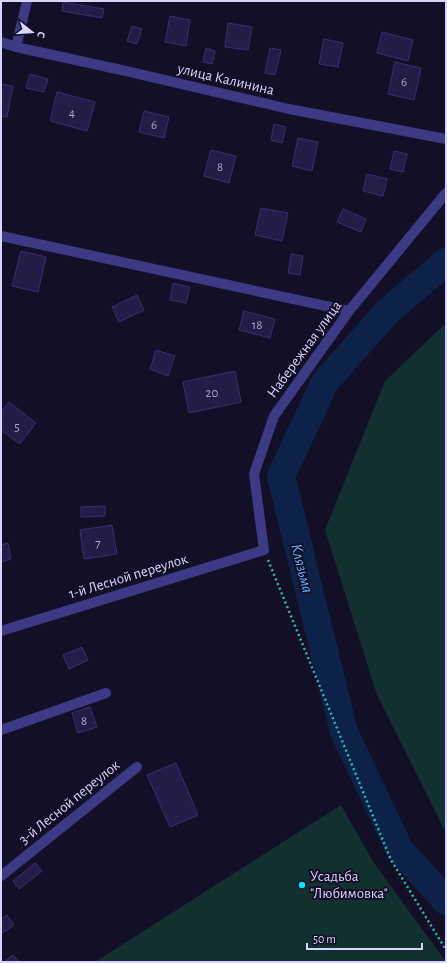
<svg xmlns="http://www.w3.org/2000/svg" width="447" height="963" viewBox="0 0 447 963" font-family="'Alegreya Sans',sans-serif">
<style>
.green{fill:#12302f}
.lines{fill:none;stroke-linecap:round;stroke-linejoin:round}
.river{stroke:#0c2248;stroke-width:28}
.building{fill:#241b47;stroke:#3b2d73}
.path{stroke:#2fb8b0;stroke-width:2.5;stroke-dasharray:2 3;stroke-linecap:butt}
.minor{stroke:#3d3a85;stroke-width:10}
.poi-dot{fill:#00e5ff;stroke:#130f26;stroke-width:1.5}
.labels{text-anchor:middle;stroke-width:4;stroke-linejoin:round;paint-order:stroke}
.number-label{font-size:13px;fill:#aca6d1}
.street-label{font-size:15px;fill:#d9d4ff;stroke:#130f26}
.poi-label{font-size:15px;fill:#d9d4ff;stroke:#130f26;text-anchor:start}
.water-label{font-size:16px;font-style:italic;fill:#62b6ff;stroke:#130f26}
</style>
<rect width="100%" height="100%" fill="#130f26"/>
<g class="green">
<polygon points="446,323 446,833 377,695 325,530 385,381"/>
<polygon points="341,805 374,863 446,962 95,962"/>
</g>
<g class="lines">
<polyline class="river" points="446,262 388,311 325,382 281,476 344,732 400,850 446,901"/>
</g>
<g class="building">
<polygon points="63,2 104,9 102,18 62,11"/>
<polygon points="170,16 190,20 186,46 165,42"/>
<polygon points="228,23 252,27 248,50 225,47"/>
<polygon points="132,26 142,29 137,44 127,41"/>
<polygon points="382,32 413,40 408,61 377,53"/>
<polygon points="324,39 343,43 338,67 319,64"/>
<polygon points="206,48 215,51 212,64 203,62"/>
<polygon points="270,48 281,50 275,75 265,73"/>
<polygon points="395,62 421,68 414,100 388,94"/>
<polygon points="30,74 48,79 44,92 26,88"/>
<polygon points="1,84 13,86 7,117 1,116"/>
<polygon points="57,92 95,102 87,131 50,121"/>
<polygon points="144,111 169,117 164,138 139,132"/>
<polygon points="274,124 286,127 282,143 271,140"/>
<polygon points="298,138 318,142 312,171 292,166"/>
<polygon points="211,150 236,156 229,183 204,176"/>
<polygon points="394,151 407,154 403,172 390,169"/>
<polygon points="367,174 387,179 383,196 363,191"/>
<polygon points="261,208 288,213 282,241 255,235"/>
<polygon points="343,209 366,219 361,232 337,222"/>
<polygon points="21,251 46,257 38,292 12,286"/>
<polygon points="291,254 303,256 300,275 288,273"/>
<polygon points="173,283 190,287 186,303 170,300"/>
<polygon points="137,295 144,310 119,322 112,307"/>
<polygon points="244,311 275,319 270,338 239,330"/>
<polygon points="156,350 175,356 168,376 150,369"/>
<polygon points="235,371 241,402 189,413 183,382"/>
<polygon points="9,402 36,423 20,444 1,430 1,413"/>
<polygon points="105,506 105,516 81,517 81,507"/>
<polygon points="112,525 117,554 84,559 80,530"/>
<polygon points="8,543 11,559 1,562 1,545"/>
<polygon points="82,647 88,660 69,669 63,655"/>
<polygon points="90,707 97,727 78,733 72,713"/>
<polygon points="176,763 198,815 170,827 147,775"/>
<polygon points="35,863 42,871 19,889 13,881"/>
<polygon points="7,915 14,925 1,934 1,919"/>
<polygon points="13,955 19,962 4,962"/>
</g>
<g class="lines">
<polyline class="path" points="268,560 391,860 446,950"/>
<g class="minor">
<polyline points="1,42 16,47 126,71 289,109 446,139"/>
<polyline points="16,47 27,1"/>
<polyline points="1,236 349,311"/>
<polyline points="1,631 264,550 254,474 274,416 349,311 446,193"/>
<polyline points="1,730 106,693"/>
<polyline points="1,876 137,767"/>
</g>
</g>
<circle class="poi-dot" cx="302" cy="885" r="4"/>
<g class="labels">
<g class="number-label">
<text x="404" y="86">6</text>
<text x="72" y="117">4</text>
<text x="154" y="129">6</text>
<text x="220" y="171">8</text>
<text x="257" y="329">18</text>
<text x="212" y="397">20</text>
<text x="17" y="431">5</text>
<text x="98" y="547">7</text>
<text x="84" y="725">8</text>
</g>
<g class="street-label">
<text transform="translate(226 79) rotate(13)" y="5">улица Калинина</text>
<text transform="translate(304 349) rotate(-54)" y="5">Набережная улица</text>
<text transform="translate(128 576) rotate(-17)" y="5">1-й Лесной переулок</text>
<text transform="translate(69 802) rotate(-39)" y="5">3-й Лесной переулок</text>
</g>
<g class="poi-label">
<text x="310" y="881">Усадьба<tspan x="310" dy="17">"Любимовка"</tspan></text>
</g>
<g class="water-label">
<text transform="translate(303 568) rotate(76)" y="6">Клязьма</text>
</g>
</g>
<rect width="447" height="963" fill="none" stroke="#d9d4ff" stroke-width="4"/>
<g transform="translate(32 32) rotate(107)" stroke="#130f26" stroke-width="3" paint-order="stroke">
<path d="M0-3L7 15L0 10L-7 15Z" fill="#d9d4ff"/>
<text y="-6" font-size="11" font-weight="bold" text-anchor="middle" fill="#d9d4ff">С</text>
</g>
<path d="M307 943v6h115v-6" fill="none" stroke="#d9d4ff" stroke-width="2"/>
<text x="313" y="943" font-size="12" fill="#d9d4ff" stroke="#130f26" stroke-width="3" paint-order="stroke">50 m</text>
</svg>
